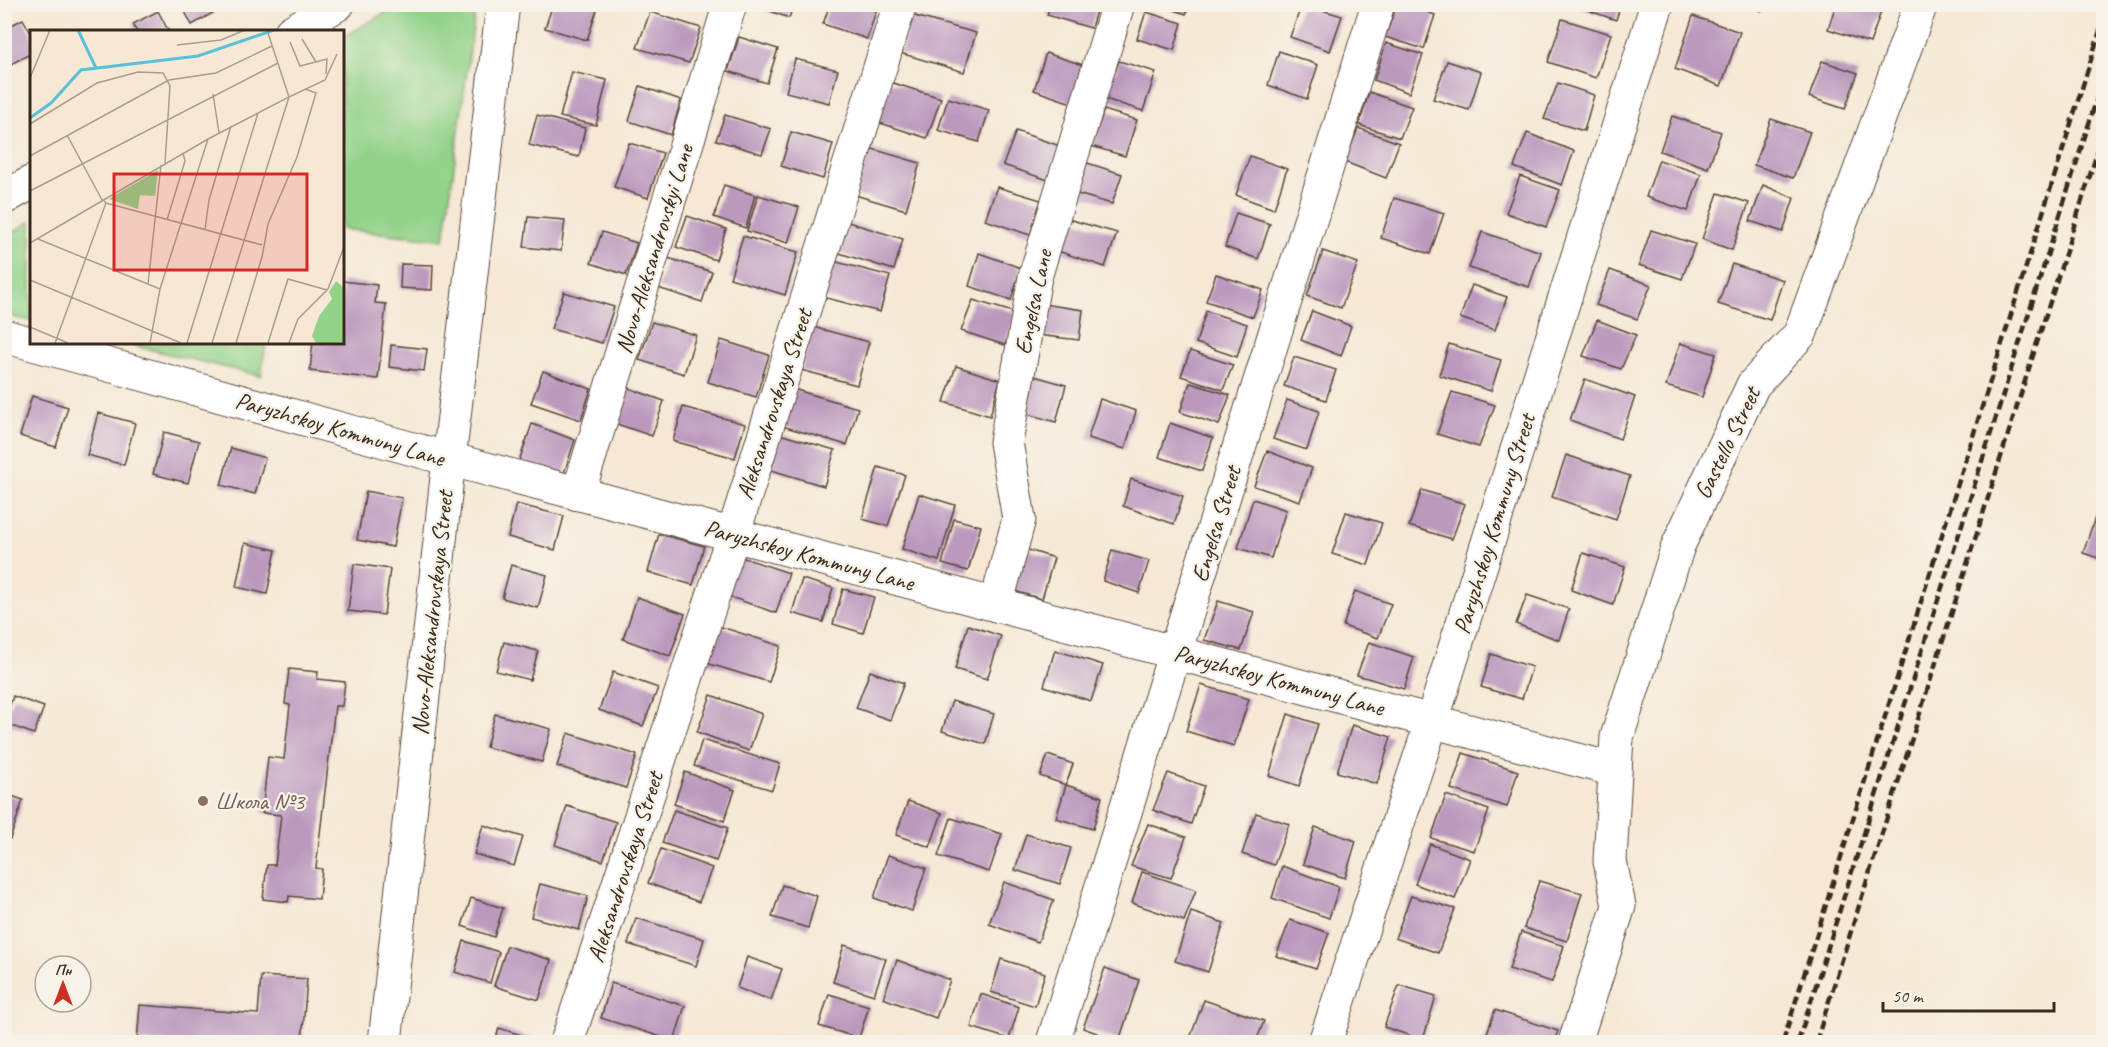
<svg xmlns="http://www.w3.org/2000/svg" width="2108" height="1047" viewBox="0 0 2108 1047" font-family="Caveat,sans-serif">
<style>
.green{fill:#92d289;stroke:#667e54;stroke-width:1.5}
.building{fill:#bb99be}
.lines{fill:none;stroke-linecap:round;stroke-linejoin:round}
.minor-casing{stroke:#574639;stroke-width:35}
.major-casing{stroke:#574639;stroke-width:35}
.minor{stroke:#fff;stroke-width:33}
.major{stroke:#fff;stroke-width:33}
.rail{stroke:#3b2a1e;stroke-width:4.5;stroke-dasharray:9 4.5;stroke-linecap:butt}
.education-dot{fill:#8d6e63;stroke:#f7f3e8;stroke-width:2}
.labels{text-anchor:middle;stroke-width:4.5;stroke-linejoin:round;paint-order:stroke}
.street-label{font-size:24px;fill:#3b2a1e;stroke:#f7f3e8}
.education-label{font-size:24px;fill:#785e54;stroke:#f7f3e8;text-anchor:start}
.inset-river{fill:none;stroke:#5bc1d8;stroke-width:3}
.inset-road{fill:none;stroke:#ab9c8c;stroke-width:1.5}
.view{fill:#d62828;fill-opacity:0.15;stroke:#d62828;stroke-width:3}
.inset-edge{fill:none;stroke:#3b2a1e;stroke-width:3}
</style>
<rect width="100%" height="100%" fill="#f7f3e8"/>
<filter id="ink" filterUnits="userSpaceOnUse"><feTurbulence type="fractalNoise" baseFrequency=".0167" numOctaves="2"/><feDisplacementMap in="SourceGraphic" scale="12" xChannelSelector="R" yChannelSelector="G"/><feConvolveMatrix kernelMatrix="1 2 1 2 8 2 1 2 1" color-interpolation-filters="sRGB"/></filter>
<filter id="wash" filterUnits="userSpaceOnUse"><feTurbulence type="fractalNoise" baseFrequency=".008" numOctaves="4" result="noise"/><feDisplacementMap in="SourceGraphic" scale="24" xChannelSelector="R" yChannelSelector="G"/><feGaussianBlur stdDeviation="1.35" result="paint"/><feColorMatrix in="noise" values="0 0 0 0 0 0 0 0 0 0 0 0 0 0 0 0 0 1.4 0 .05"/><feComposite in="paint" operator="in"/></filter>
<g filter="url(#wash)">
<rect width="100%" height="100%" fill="#f6e8d5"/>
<g class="green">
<polygon points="398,5 476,5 444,240 342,229 342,38"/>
<polygon points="31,221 31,321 4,315 5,237"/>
<polygon points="119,342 266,342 261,376"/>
</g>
<g id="blocks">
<g class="building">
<polygon points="181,4 215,4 218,10 192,25"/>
<polygon points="553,4 599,4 587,40 545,28"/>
<polygon points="750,4 794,4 789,18"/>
<polygon points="830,4 868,4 877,8 867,39 823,24"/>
<polygon points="986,4 1013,4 1010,12"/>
<polygon points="1051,4 1098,4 1091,28 1047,15"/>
<polygon points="1157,4 1190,4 1186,14"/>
<polygon points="1302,4 1342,16 1330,51 1290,37"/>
<polygon points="1397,4 1406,4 1435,15 1424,49 1385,37"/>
<polygon points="1570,4 1621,4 1616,20"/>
<polygon points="1745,4 1764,4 1762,11"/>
<polygon points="1836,4 1883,6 1870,43 1828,29"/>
<polygon points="158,11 169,32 137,32 133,24"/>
<polygon points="650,12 701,28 689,63 637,48"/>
<polygon points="1146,12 1182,23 1174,50 1137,39"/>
<polygon points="911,15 976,33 964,72 900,53"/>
<polygon points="1693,16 1740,32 1721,86 1675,69"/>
<polygon points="23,19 32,35 32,53 11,64 4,53 4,29"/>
<polygon points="1562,19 1611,34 1596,78 1548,62"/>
<polygon points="739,37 778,49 767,83 728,71"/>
<polygon points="1386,43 1423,55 1409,93 1374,80"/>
<polygon points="1279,51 1318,65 1307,99 1268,85"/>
<polygon points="1046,53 1086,66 1074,104 1034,90"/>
<polygon points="795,59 838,70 829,103 786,92"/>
<polygon points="1119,61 1156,72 1143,111 1105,99"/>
<polygon points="1447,61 1481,72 1469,110 1433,99"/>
<polygon points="1822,61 1858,73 1845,109 1809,97"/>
<polygon points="572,72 607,80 596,125 560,117"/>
<polygon points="890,82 941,98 927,138 877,122"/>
<polygon points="1558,83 1594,95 1584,131 1544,119"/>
<polygon points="640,86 681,100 671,135 629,121"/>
<polygon points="1369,92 1412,107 1400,138 1359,125"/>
<polygon points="948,98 989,110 979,142 938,130"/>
<polygon points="1104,110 1137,120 1125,156 1091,146"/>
<polygon points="537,115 585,128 579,157 529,145"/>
<polygon points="725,115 771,129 762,154 716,140"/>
<polygon points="1672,116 1721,132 1708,168 1660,151"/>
<polygon points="1771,119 1810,132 1793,178 1754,165"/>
<polygon points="1358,128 1399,143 1386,178 1345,162"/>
<polygon points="1016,131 1060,146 1048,180 1003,165"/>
<polygon points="791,132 833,144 823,179 781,166"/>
<polygon points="1527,133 1574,151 1562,185 1514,167"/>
<polygon points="629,143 663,153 648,198 614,187"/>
<polygon points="869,148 920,163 906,210 855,195"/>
<polygon points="1250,156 1287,169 1274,209 1236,195"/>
<polygon points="1659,160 1701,174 1688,211 1646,197"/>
<polygon points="1084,162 1122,174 1112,204 1074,193"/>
<polygon points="1520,176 1560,190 1546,227 1506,213"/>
<polygon points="724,185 755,195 746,228 714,217"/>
<polygon points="1763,185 1794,198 1783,232 1750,221"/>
<polygon points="997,187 1041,200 1030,235 985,220"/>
<polygon points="1718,193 1749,203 1732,250 1702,239"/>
<polygon points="758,195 799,207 788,243 747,231"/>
<polygon points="1394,198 1444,213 1430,254 1381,238"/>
<polygon points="1236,213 1270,224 1258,259 1225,247"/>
<polygon points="687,216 726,229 716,260 676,247"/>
<polygon points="528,217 565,220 561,251 524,247"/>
<polygon points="1068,219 1117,233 1105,267 1055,250"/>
<polygon points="848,222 903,239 894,270 839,253"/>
<polygon points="1651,230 1695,244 1682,279 1639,265"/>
<polygon points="602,232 637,243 626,275 591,263"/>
<polygon points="1482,232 1541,252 1529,287 1469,268"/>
<polygon points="743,236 798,252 785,295 730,278"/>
<polygon points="1323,251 1358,263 1341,308 1307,296"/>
<polygon points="979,253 1021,268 1011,300 969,286"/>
<polygon points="668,258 712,272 702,302 658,288"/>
<polygon points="833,261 890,276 880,312 823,297"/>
<polygon points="401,264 433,265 432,290 400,288"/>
<polygon points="1732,264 1783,280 1770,320 1718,304"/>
<polygon points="1610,270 1651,285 1637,319 1596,305"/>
<polygon points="1216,274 1263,290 1253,317 1206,301"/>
<polygon points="342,281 377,285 375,303 386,304 378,379 310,371 313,342 342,342"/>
<polygon points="1472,285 1507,297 1495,330 1460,318"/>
<polygon points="564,292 614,307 602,343 551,329"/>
<polygon points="973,300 1016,313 1005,345 961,331"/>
<polygon points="1042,304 1083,310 1079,340 1037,335"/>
<polygon points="1206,311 1247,324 1237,357 1196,343"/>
<polygon points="1312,311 1351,326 1341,356 1301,340"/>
<polygon points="1597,320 1636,335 1621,369 1583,356"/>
<polygon points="652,322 696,335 684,374 639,360"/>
<polygon points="813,327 869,342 857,385 801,370"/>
<polygon points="721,340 769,355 756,397 708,382"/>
<polygon points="1680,343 1716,354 1702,397 1666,386"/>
<polygon points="1449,344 1501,360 1491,391 1439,375"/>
<polygon points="391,345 427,349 424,371 389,367"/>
<polygon points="1190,351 1233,365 1223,390 1181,376"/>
<polygon points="1294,357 1336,370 1326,400 1284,386"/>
<polygon points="956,366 1000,380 990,416 944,402"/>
<polygon points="543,371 591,389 581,420 531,403"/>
<polygon points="1031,375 1066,385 1056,422 1020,412"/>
<polygon points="1585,379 1635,397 1620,439 1570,420"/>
<polygon points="1190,383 1230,395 1219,425 1180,412"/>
<polygon points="626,387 664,401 652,436 614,423"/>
<polygon points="793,389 858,408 847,445 782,426"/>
<polygon points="1452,392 1495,405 1479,447 1437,434"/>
<polygon points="32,396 68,407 56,447 20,436"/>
<polygon points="1100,399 1136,411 1125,449 1088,438"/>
<polygon points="1287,400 1319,411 1307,450 1273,439"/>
<polygon points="683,407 745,424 735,458 673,441"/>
<polygon points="98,413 135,423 124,465 87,455"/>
<polygon points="1170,423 1213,438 1202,471 1159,457"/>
<polygon points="532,424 575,440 563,476 519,461"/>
<polygon points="164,432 199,441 188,483 153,474"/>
<polygon points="779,434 835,450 824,486 768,469"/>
<polygon points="231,448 265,458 255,494 221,485"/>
<polygon points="1267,451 1312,468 1300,501 1254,486"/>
<polygon points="1566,455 1630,476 1616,519 1552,497"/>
<polygon points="878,467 905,475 888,526 862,519"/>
<polygon points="1131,479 1183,496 1174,524 1123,506"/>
<polygon points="1422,490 1465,504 1452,539 1409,526"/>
<polygon points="366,491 402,498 393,547 357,540"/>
<polygon points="919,494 955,505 939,561 902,549"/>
<polygon points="2103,494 2104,494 2104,560 2083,553"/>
<polygon points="1253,499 1286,510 1271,558 1238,548"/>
<polygon points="516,504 564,516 555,550 508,537"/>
<polygon points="1346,512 1382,523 1368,565 1332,554"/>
<polygon points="954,519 981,526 968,571 942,564"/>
<polygon points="659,534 704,546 693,585 648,572"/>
<polygon points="245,543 276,550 267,594 236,587"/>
<polygon points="1019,547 1054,558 1042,599 1007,589"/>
<polygon points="1112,550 1149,561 1139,593 1103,581"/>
<polygon points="1583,553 1625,567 1613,605 1571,590"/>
<polygon points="738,556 789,573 776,613 725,595"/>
<polygon points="354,564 390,569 384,615 348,611"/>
<polygon points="511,565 547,575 538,608 502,598"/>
<polygon points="802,579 833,588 823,622 792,613"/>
<polygon points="843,589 874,597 863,633 833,624"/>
<polygon points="1355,591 1391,604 1378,638 1343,626"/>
<polygon points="1527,595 1569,609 1559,640 1516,624"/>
<polygon points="637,597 685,614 670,656 623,639"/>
<polygon points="1218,601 1254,612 1241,650 1204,640"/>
<polygon points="715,625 781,646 769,682 703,662"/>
<polygon points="968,625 1001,636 987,679 955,669"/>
<polygon points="504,642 538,651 530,680 496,671"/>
<polygon points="1369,642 1414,657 1404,689 1357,675"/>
<polygon points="1055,650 1103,665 1091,701 1044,686"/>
<polygon points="1491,654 1532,667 1522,699 1481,687"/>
<polygon points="289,669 318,672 317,679 345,682 342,706 335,706 316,868 322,869 319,899 289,896 288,902 263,899 267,865 275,865 281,815 262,813 268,757 284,759 290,705 285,704"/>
<polygon points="870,671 904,683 890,720 856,708"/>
<polygon points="613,672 658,688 643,726 599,710"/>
<polygon points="1201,685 1249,699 1234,746 1186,731"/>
<polygon points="711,695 762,714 749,751 697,732"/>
<polygon points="13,696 44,707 34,734 4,723"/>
<polygon points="952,701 994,714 985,744 942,731"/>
<polygon points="495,714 551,729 542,762 486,747"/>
<polygon points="1288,714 1318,724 1299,786 1269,776"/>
<polygon points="1352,725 1391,737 1377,784 1337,772"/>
<polygon points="568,733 637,755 626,788 557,766"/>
<polygon points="702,740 780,764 772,790 694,766"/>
<polygon points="1463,753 1518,771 1507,807 1451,789"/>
<polygon points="1048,755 1073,764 1066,785 1102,797 1093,829 1056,818 1066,785 1040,776"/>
<polygon points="685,772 735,790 724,821 674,804"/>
<polygon points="1168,773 1204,786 1191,824 1153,810"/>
<polygon points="4,793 23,800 10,839 4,837"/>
<polygon points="1446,795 1489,810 1474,851 1431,838"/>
<polygon points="908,801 942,813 930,847 896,835"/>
<polygon points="567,806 616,822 603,861 555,845"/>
<polygon points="674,810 728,828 716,861 662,843"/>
<polygon points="1256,813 1289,824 1274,865 1242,854"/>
<polygon points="951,818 1002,834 989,872 938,856"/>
<polygon points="1148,824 1186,837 1171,878 1131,866"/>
<polygon points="483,825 523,837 514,866 474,854"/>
<polygon points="1315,827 1356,841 1345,878 1303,864"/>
<polygon points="1026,834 1071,848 1060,884 1015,870"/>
<polygon points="1430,844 1470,859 1455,899 1415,884"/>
<polygon points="661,849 712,868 699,902 648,883"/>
<polygon points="888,855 926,868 912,911 874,898"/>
<polygon points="1282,866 1339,887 1329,918 1272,898"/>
<polygon points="1142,872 1196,890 1184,921 1132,903"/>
<polygon points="1539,881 1582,893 1567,941 1524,928"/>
<polygon points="1004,882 1054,900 1038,942 989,924"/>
<polygon points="540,884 588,896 579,930 531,917"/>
<polygon points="782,885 817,896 808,928 772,917"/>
<polygon points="1411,896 1455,909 1438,953 1395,938"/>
<polygon points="471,898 503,908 494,937 462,926"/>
<polygon points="1191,912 1224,923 1208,972 1175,961"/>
<polygon points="636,918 704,939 696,966 628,944"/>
<polygon points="1290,920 1329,933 1316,969 1276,956"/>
<polygon points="1521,932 1564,946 1552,982 1509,969"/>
<polygon points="464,941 499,952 490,983 455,972"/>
<polygon points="844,945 886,959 874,995 833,982"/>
<polygon points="507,946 551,960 539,1000 494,986"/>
<polygon points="747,957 782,969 771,1000 737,988"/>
<polygon points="1001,959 1045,973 1035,1006 991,992"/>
<polygon points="897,960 950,980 936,1018 883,998"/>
<polygon points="1105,968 1139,980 1119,1041 1083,1028"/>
<polygon points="261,976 307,979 302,1042 137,1042 140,1005 258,1014"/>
<polygon points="611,983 685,1006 674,1041 601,1018"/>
<polygon points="1399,985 1436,996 1423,1040 1384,1027"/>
<polygon points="829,994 869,1006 859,1038 819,1026"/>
<polygon points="981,994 1019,1007 1009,1039 971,1027"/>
<polygon points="1204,1000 1264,1021 1256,1042 1204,1042 1190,1038"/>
<polygon points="1495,1010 1558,1031 1554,1042 1484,1042"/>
<polygon points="499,1028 543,1042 495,1042"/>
</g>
</g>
</g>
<g filter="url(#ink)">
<use href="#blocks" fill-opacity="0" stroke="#574639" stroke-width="1.5"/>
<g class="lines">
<defs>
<g id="minor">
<polyline points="4,336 449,459 1615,770"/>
<polyline points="578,494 730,4"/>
<polyline points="996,605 1019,519 1006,442 1035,277 1118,4"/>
<polyline points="385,1042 449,459 503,4"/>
<polyline points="567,1042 733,535 900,4"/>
<polyline points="1053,1042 1378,4"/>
<polyline points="1325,1042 1432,721 1657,4"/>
<polyline points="1575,1042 1619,906 1610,861 1617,737 1678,546 1753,385 1800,334 1921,4"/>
</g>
<g id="major">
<polyline points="291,32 338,4"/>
<polyline points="4,198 32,182"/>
</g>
</defs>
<use href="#minor" class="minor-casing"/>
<use href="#major" class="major-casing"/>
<use href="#minor" class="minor"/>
<use href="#major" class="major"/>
<g class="rail">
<polyline points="1783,1042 2104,18"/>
<polyline points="1798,1042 2104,76"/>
<polyline points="1816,1042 2104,131"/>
</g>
</g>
</g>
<circle class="education-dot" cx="203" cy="801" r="6"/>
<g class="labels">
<g class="street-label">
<text transform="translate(654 249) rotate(-73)" y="8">Novo-Aleksandrovskyi Lane</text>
<text transform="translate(1033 302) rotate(-78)" y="8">Engelsa Lane</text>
<text transform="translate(774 404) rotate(-72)" y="8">Aleksandrovskaya Street</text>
<text transform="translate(340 429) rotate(16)" y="8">Paryzhskoy Kommuny Lane</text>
<text transform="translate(1727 443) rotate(-64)" y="8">Gastello Street</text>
<text transform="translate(1216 524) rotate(-73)" y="8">Engelsa Street</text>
<text transform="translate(1494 524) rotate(-73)" y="8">Paryzhskoy Kommuny Street</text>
<text transform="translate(809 555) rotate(15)" y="8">Paryzhskoy Kommuny Lane</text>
<text transform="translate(432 613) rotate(-84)" y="8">Novo-Aleksandrovskaya Street</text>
<text transform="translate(1279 680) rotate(15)" y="8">Paryzhskoy Kommuny Lane</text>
<text transform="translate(625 867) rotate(-72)" y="8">Aleksandrovskaya Street</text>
</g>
<g class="education-label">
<text x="215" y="809">Школа №3</text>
</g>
</g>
<g transform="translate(30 30)">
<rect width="314" height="314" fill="#f6e8d5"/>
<path d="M128 140 125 166 110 165 108 179 79 169ZM306 251 313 257V313H286L282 306 289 286 302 269 299 262Z" fill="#92d289"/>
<path class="inset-river" d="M48 0 66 38M0 88 21 73 51 40 168 26 244 0"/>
<path class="inset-road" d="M272 9 286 32M260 12 270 36 297 29 296 44M147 15 191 10 215 0M0 48 20 0M183 64 189 103M0 94 67 53 108 42 133 43 140 56 135 133M37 105 72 170M0 126 139 50 186 43 242 16M0 161 248 33M76 173 232 215M137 190 155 131 153 123M175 200 179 170 201 96M8 209 130 259M0 213 178 109 259 67 237 0M0 250 151 313M118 254 131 135M0 297 38 313M25 313 76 173 72 169M120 313 130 259 178 109M157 313 228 83M182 313 259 67 295 50 307 24M206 313 232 227 238 194 267 127 286 63 275 59M238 313 258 249 297 260M259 313 268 289 298 259 314 217"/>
<path class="view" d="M84 144H277V240H84Z"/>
<rect width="314" height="314" class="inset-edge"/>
</g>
<rect width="2108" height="1047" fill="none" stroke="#f7f3e8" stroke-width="24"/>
<g transform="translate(63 984)"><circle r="28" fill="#f7f3e8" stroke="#aca397" stroke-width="1.5"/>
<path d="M0-4.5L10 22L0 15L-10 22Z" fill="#c8321e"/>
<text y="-9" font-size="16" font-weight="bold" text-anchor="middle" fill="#3b2a1e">Пн</text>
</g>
<path d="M1883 1002v9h171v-9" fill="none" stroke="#3b2a1e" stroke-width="3"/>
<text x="1892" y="1002" font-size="18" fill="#3b2a1e" stroke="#f7f3e8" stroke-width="4.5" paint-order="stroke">50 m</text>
</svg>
